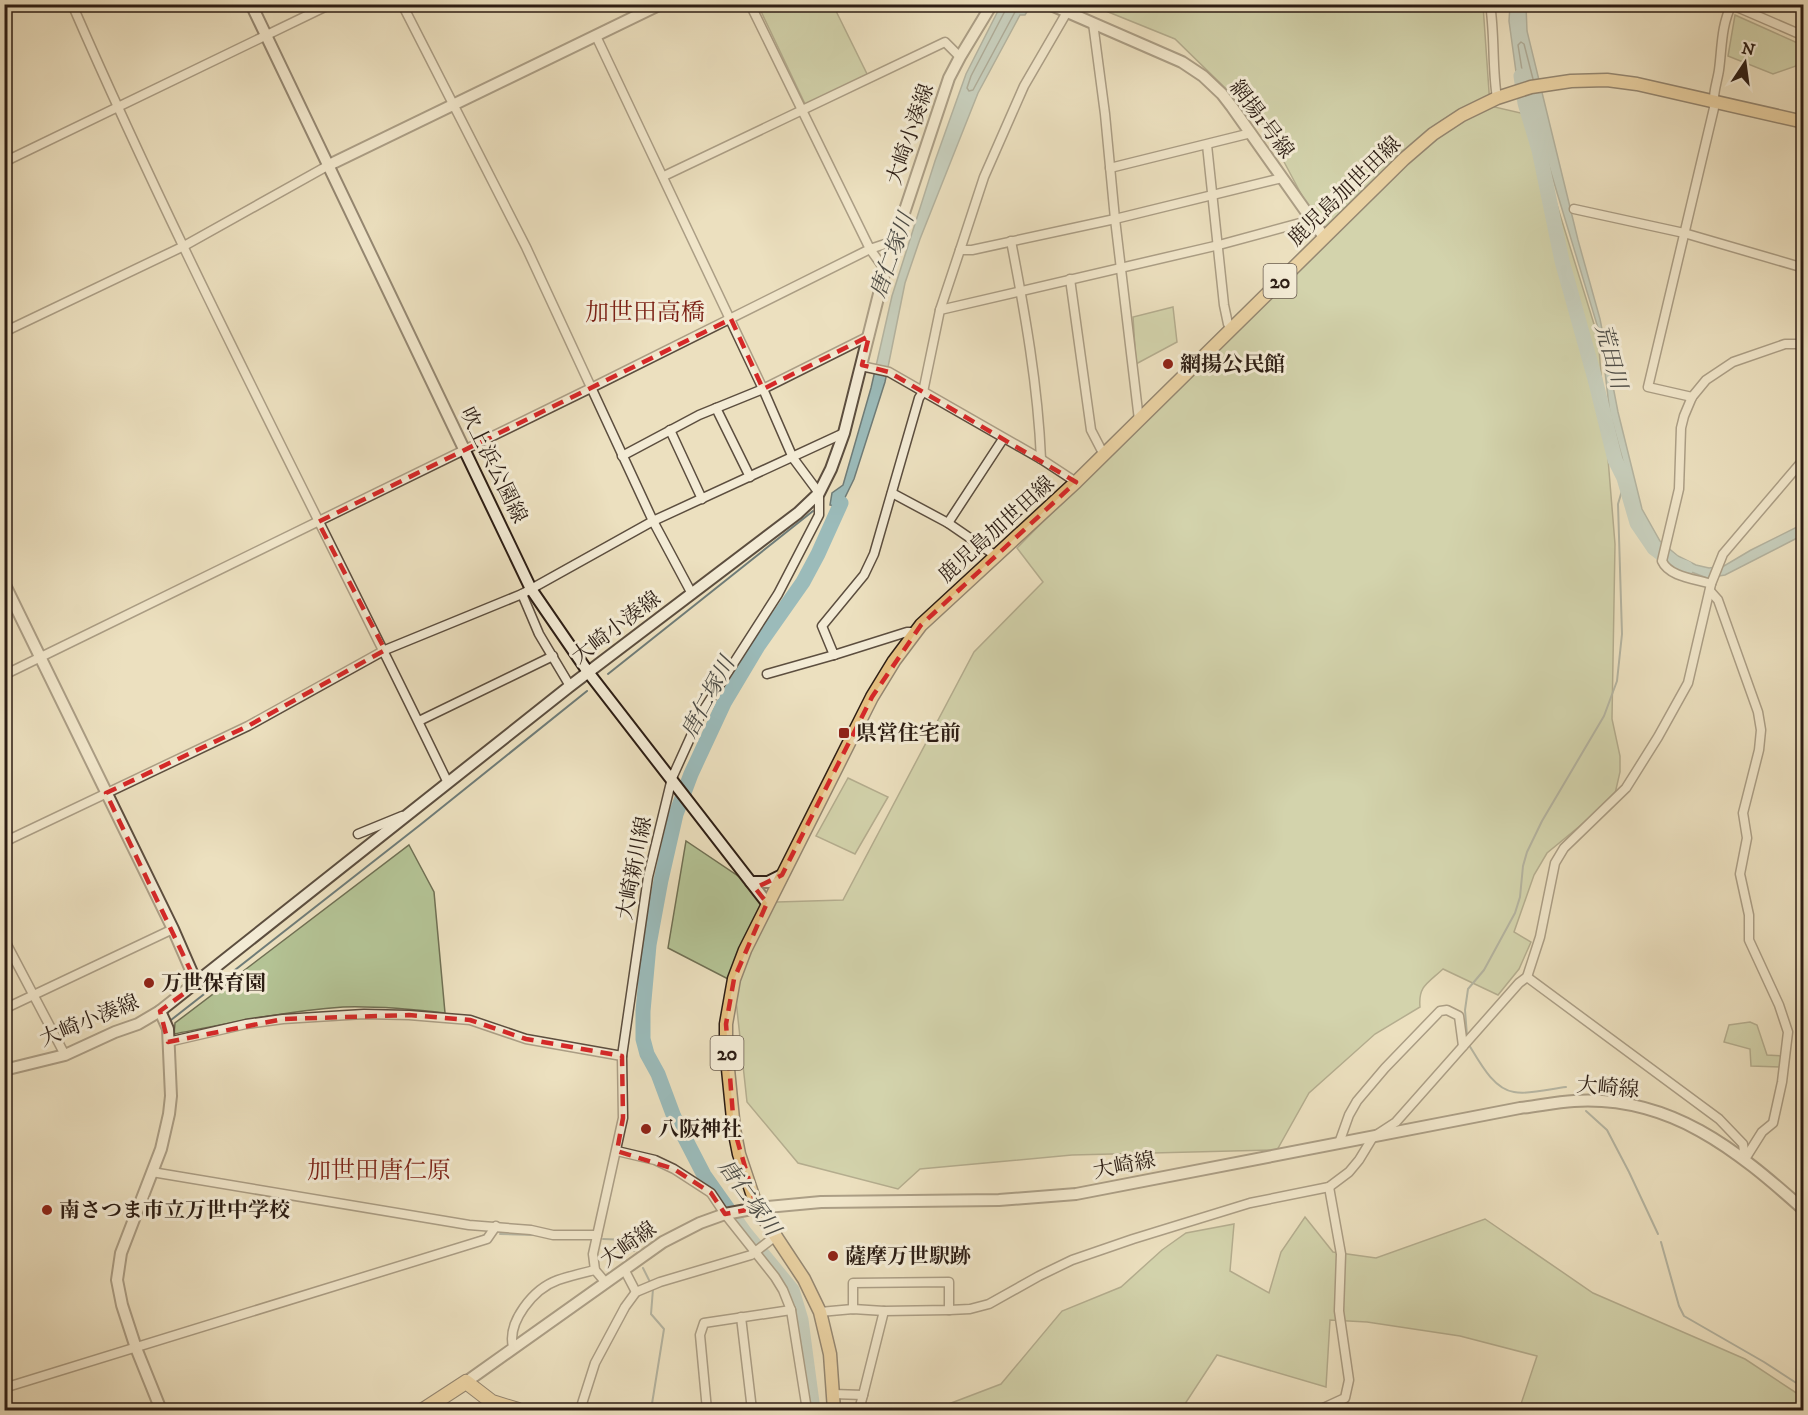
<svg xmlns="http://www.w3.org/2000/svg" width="1808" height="1415" viewBox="0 0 1808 1415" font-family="'IM FELL DW Pica','Noto Serif JP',serif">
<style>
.green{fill:#b4c395;stroke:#707054;stroke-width:1.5}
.water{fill:#9bbbba;stroke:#6f7c78;stroke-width:1.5}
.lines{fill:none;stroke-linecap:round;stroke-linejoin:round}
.shore{stroke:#646c67;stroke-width:1.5}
.stream{stroke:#6f7c78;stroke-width:2}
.river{stroke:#9bbbba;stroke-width:15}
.minor-casing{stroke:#5c4e3f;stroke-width:11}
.tertiary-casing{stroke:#5c4e3f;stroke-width:14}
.secondary-casing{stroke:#2c1d14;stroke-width:14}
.primary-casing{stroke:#2c1d14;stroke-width:15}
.trunk-casing{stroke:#2c1d14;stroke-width:16}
.minor{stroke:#f3ebd5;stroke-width:8}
.tertiary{stroke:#f3ebd5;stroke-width:10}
.secondary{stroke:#f3ebd5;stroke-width:10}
.primary{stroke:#e6c080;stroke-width:12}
.trunk{stroke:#e6c080;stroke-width:14}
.marked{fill:none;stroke:#d62828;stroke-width:4.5;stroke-dasharray:12 8;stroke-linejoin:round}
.poi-dot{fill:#8f2418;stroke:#f3ebd5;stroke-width:2}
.labels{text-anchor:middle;stroke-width:6;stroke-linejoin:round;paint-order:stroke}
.shield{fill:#f3ebd5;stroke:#685b4e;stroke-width:1.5}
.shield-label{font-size:20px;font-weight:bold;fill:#2c1d14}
.street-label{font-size:21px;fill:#2c1d14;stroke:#f3ebd5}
.poi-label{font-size:21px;font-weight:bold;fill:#2c1d14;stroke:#f3ebd5;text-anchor:start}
.water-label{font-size:22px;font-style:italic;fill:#4d4c46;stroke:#f3ebd5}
.quarter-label{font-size:24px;fill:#7a1f14;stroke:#f3ebd5}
</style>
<rect width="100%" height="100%" fill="#ece0bf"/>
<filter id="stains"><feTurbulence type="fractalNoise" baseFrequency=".00333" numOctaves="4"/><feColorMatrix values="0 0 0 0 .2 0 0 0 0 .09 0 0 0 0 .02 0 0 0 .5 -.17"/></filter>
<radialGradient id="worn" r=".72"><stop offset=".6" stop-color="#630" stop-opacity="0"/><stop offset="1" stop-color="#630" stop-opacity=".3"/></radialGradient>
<g class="green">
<polygon points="758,5 833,5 869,78 806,106"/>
<path d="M1091 5H1483L1490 106 1529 115 1598 337 1615 544 1612 719 1620 756V772L1614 798 1547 853 1534 875 1514 932 1531 942 1519 969 1498 995 1443 969C1428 983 1418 986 1420 1007L1375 1034 1309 1093 1277 1150 1072 1155 920 1169 898 1189 798 1163 747 1102 734 982 668 948 686 841 777 902 843 900 974 652 1043 582 1017 548 1324 237 1266 128 1175 39Z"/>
<polygon points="1735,15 1802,45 1796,66 1773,74 1728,56"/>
<polygon points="1173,307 1177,342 1136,364 1133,317"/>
<polygon points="848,778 888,797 855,854 816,836"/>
<path d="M409 845 434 892 445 1013C411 1009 378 1006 343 1007 286 1011 230 1023 174 1034L175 1023Z"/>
<polygon points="1750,1022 1757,1025 1767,1055 1782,1056 1780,1067 1751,1066 1750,1049 1724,1042 1729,1025"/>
<polygon points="1305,1217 1333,1252 1376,1258 1485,1219 1593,1293 1745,1359 1804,1398 1803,1410 1519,1410 1537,1356 1460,1336 1367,1322 1330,1320 1326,1387 1217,1355 1181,1410 1168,1410 1144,1405 1142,1410 938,1410 946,1405 1001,1384 1062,1311 1121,1287 1162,1250 1186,1233 1234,1224 1230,1271 1269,1293 1281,1252"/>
</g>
<g class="water">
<polygon points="1001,5 1031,5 1025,15 1020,15 978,93 920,239 905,283 885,382 854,479 834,520 834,506 830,505 832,493 843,485 871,388 892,296 935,161 966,74"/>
<polygon points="1510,5 1526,5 1527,31 1578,240 1600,319 1618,412 1642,509 1660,541 1678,556 1696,565 1709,568 1724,566 1751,550 1803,524 1803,535 1725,575 1707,578 1676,566 1655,546 1636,508 1610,414 1601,338 1536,123 1516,72 1509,21"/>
</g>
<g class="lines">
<g class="shore">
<polyline points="1006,4 1006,9 971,76 967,88 969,91 973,90 1015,12 1024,4"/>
<polyline points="1526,81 1522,70 1518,45 1521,42 1524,44 1533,79"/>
</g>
<g class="stream">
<polyline points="608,674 813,511"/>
<polyline points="171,1020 420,825 587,691"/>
<polyline points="1467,1036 1465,1010 1468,989 1484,970 1515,913 1520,897 1523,866 1527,852 1542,821 1604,716 1617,681 1622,634 1618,504 1624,484"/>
<path d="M1469 1045C1479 1061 1493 1089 1514 1092 1529 1095 1550 1089 1566 1087"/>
<polyline points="1586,1111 1607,1130 1629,1172 1658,1234"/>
<polyline points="500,1234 534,1235"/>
<polyline points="474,1239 485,1235"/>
<polyline points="603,1239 630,1240 634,1251"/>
<polyline points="1661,1242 1679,1306 1684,1316 1764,1362 1804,1388"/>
<polyline points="643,1268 650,1282"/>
<polyline points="651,1410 664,1329 651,1314 653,1289"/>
</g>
<g class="river">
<polyline points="1521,76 1525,103 1539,150 1562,261 1595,379 1615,460 1624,478 1637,523 1654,548 1675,564 1686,568"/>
<polyline points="813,1410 801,1320 792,1290 745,1233 704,1175 674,1117 658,1074 647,1054 643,1039 643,1011 649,945 661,880 676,814 691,774 724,703 758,646 803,582 818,554 841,503"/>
</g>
<defs>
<g id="minor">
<path d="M72 4C187 269 323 524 448 783"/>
<polyline points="402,4 526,247 653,521 692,594"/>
<polyline points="750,4 870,249 885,270"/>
<path d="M1490 4C1495 36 1492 67 1497 98"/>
<polyline points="1730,4 1804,36"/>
<polyline points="1093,23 1105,114 1115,219 1139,420"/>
<polyline points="596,36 763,389 793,458 819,493 819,515 778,594 701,714 672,778 648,877 622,1056 623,1118 593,1254 595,1270 606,1283"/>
<polyline points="1207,145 1224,305 1228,324 1234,328"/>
<polyline points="4,162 331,4"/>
<polyline points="1110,168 1251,133"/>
<polyline points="664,176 945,42 960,57"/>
<polyline points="1574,209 1684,233 1804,268"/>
<path d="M1011 241C1025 313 1038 386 1041 459"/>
<polyline points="960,250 984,177 1024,86 1067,12"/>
<polyline points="1070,279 1091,430 1104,455"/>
<polyline points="940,310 960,250 972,250 1115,219 1282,178"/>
<polyline points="4,332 184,246 329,165"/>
<polyline points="861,366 889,372 1041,459 1076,482"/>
<path d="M1692 397 1648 387 1714 108C1712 95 1717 83 1719 70 1722 48 1721 25 1732 4"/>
<polyline points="716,408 750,477"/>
<polyline points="670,430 702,499"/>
<polyline points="622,456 699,415 763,389 869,336"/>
<polyline points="892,493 948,523 996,556"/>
<polyline points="948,523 1003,439"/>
<path d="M1711 584C1696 579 1669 577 1662 561L1679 489 1681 428 1684 416 1692 397 1706 380 1733 362 1785 344H1804"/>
<polyline points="1710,591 1718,600 1758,712 1761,730 1759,750 1743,813 1747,838 1740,874 1749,915 1749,940 1779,1005 1788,1032 1782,1082 1773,1123 1762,1132 1745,1159"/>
<polyline points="522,594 539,634 570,686"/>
<polyline points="916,632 907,632 834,655 822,626 864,575 874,554 919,398 923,392 940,310 1219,245 1311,220"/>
<polyline points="767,674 834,655"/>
<polyline points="4,675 591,388 870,249 894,241"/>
<polyline points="419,721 553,656"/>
<polyline points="358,834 402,816"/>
<polyline points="4,842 248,726 385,650 522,594 653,521 844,433"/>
<polyline points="4,939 65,1055"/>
<polyline points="1527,977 1719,1119 1743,1144 1745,1159"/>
<polyline points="4,1009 173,929"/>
<polyline points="168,1042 246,1024 283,1019 364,1014 409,1015 470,1020 526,1039 622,1056"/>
<polyline points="1339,1143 1349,1115 1357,1101 1385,1068 1440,1011 1447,1010 1459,1016 1463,1046"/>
<polyline points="617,1151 655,1160 674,1169 711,1193 725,1214 775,1277 783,1290 791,1310 807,1410"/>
<polyline points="152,1172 469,1225 531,1230 553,1235 597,1235"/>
<polyline points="624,1269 636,1292"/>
<polyline points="853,1309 853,1283 949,1282 949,1310"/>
<polyline points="820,1312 853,1309 884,1311 949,1310 970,1309 989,1304 1039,1276 1072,1260 1133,1239 1250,1203 1329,1187 1349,1172 1359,1160 1373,1137 1396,1122 1519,983 1527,977 1540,937 1555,863 1564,848 1626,788 1658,737 1688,683 1711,584 1723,554 1804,459"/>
<polyline points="741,1317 752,1410"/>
<path d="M513 1347C507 1322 533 1289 558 1280 570 1276 583 1273 595 1270"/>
<polyline points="4,1388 487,1239 496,1226"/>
<polyline points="833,1394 863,1395 884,1311"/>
<polyline points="580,1410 595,1363 625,1307 636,1292 660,1282 751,1255 777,1235"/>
<polyline points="707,1410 700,1335 704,1323 791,1310"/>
<polyline points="859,1410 863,1395"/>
<polyline points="1319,1410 1345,1398 1349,1380 1339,1311 1341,1254 1329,1187"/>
</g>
<g id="tertiary">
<polyline points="1049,4 1182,62 1203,76 1222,94 1232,107 1324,237"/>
<polyline points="329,165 661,4"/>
<polyline points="4,583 173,929 197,984"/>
<polyline points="160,1011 168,1029 171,1096 169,1114 161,1149 121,1253 117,1280 122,1305 136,1348 161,1410"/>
<polyline points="4,1070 65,1055 115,1032 138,1024 160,1011 570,686 798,513 819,493 831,469 844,433 885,270 949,78 960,57 992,4"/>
<path d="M466 1382 663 1242 700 1223 725 1214 757 1208 821 1202 999 1200 1076 1194 1520 1108C1538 1106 1556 1102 1574 1101 1670 1095 1737 1150 1804 1210"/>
</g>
<g id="secondary">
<polyline points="251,4 531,589 588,672 767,903"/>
<polyline points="751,882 768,882 782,875"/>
</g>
<polyline id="primary" points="834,1410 830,1354 820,1312 804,1279 757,1208 739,1154 734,1129 726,1049 726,1024 734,979 745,950 872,697 894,661 921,625 1076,482 1404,159 1433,134 1462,115 1497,98 1531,87 1571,81 1607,80 1637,84 1804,122"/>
<polyline id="trunk" points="423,1410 466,1382 492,1402 518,1410"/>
</defs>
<use href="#minor" class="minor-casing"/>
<use href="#tertiary" class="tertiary-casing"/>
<use href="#secondary" class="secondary-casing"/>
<use href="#primary" class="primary-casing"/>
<use href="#trunk" class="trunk-casing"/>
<use href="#minor" class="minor"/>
<use href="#tertiary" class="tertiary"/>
<use href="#secondary" class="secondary"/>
<use href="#primary" class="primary"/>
<use href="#trunk" class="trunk"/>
</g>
<path d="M0 0H1808V1415H0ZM731 319 763 389 869 336 862 365 889 372 1076 482 921 625 872 697 782 875 755 888 767 903 734 979 726 1024 734 1129 757 1208 725 1214 711 1193 674 1169 617 1151 623 1118 622 1056 526 1039 470 1020 409 1015 283 1019 168 1042 160 1011 197 984 106 793 248 726 385 650 318 522Z" fill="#ece0bf" fill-opacity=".55" fill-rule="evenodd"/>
<path class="marked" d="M731 319 763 389 869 336 862 365 889 372 1076 482 921 625 872 697 782 875 755 888 767 903 734 979 726 1024 734 1129 757 1208 725 1214 711 1193 674 1169 617 1151 623 1118 622 1056 526 1039 470 1020 409 1015 283 1019 168 1042 160 1011 197 984 106 793 248 726 385 650 318 522Z"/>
<g class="poi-dot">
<circle cx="1168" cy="364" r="6"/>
<rect x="838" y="727" width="12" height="12" rx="3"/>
<circle cx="149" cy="983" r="6"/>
<circle cx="646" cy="1129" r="6"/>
<circle cx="47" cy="1210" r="6"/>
<circle cx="833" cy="1256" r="6"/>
</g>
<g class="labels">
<g class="shield">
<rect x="1263.5" y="264" width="33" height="34" rx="4.5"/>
<rect x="710.5" y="1036" width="33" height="34" rx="4.5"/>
</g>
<g class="shield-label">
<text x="1280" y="288">20</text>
<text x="727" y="1060">20</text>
</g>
<g class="street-label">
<text transform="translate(1262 119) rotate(53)" y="7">網揚1号線</text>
<text transform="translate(910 134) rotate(-71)" y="7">大崎小湊線</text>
<text transform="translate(1344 191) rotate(-44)" y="7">鹿児島加世田線</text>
<text transform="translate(494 465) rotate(64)" y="7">吹上浜公園線</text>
<text transform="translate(996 529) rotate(-42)" y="7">鹿児島加世田線</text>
<text transform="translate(616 627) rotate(-37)" y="7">大崎小湊線</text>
<text transform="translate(634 868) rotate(-79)" y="7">大崎新川線</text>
<text transform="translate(89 1020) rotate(-22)" y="7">大崎小湊線</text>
<text transform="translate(1608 1087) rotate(5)" y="7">大崎線</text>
<text transform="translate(1124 1165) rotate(-11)" y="7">大崎線</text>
<text transform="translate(628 1244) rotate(-35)" y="7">大崎線</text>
</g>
<g class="poi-label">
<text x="1180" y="371">網揚公民館</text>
<text x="856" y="740">県営住宅前</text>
<text x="161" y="990">万世保育園</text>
<text x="658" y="1136">八阪神社</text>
<text x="59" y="1217">南さつま市立万世中学校</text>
<text x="845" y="1263">薩摩万世駅跡</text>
</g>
<g class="water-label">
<text transform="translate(891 255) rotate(-70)" y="8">唐仁塚川</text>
<text transform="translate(1612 356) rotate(75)" y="8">荒田川</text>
<text transform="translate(707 697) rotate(-62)" y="8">唐仁塚川</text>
<text transform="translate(750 1197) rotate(54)" y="8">唐仁塚川</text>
</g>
<g class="quarter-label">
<text x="645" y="320">加世田高橋</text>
<text x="379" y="1178">加世田唐仁原</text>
</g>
</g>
<rect width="1808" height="1415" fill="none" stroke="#ece0bf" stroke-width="24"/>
<rect x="6" y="6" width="1796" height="1403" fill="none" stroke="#2c1d14" stroke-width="3"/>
<rect x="12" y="12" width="1784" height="1391" fill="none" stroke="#2c1d14" stroke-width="1.5"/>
<g transform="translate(1745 63) rotate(13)" stroke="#f3ebd5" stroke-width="4.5" paint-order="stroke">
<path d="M0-4.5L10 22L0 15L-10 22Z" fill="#2c1d14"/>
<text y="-9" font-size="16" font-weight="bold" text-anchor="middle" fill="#2c1d14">N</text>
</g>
<rect width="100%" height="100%" filter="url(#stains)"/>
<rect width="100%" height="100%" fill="url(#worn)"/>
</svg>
